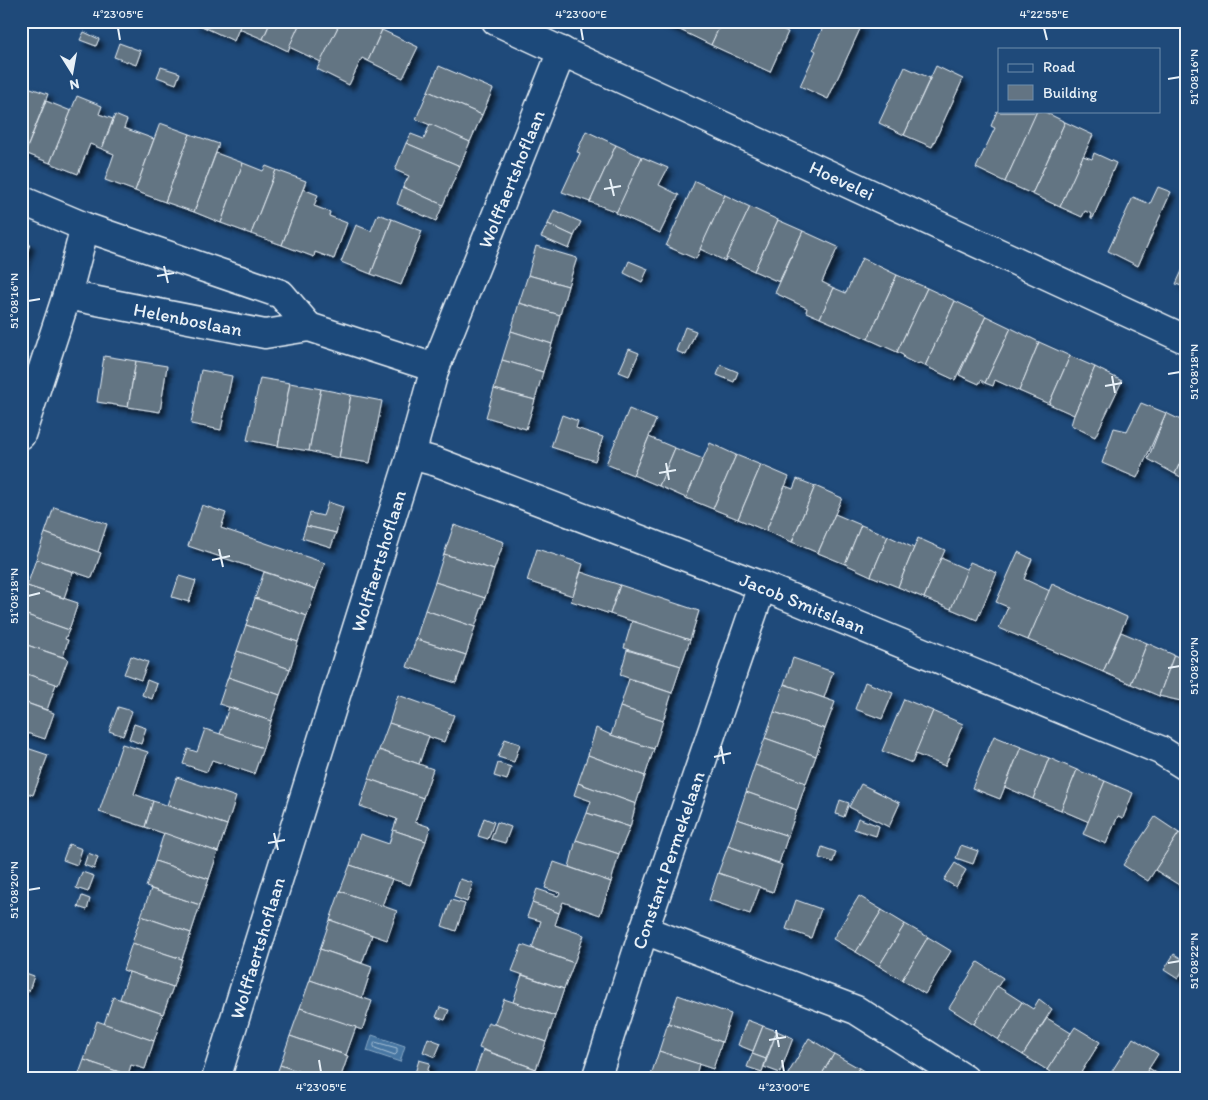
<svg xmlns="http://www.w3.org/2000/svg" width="1208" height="1100" viewBox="0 0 1208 1100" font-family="Itim,sans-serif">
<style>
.water{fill:#4676a2;stroke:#87a7c4}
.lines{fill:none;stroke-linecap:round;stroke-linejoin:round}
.shore{stroke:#a7c0d6;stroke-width:1}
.building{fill:#637483;stroke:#e8f1f8;filter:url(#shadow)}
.minor-casing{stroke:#e8f1f8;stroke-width:31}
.tertiary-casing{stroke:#e8f1f8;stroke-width:31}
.minor{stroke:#1f4a7a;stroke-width:28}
.tertiary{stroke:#1f4a7a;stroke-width:28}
.ticks{fill:none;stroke:#e8f1f8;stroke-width:2}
.labels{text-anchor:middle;stroke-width:4;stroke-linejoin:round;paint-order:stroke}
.street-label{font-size:19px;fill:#e8f1f8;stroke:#1f4a7a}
.neatline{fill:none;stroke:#e8f1f8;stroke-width:2}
.ticks-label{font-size:12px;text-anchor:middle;fill:#e8f1f8}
</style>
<defs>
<filter id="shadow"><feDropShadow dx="4.5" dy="4.5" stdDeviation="2.5" flood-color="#0009"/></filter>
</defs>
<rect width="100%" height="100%" fill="#1f4a7a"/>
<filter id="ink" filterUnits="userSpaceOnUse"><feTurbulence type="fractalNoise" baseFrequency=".02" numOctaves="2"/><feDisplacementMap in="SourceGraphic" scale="10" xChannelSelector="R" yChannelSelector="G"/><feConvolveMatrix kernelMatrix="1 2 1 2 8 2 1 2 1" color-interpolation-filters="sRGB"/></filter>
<g filter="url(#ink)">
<polygon class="water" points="372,1035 405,1046 400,1062 367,1051"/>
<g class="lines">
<polygon class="shore" points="375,1042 397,1048 397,1053 395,1055 375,1048 374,1046"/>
</g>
<g class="building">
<polygon points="196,21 242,21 234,41 195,23"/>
<polygon points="242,21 271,21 263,39 239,29"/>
<polygon points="271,21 301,21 288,51 263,39"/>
<polygon points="301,21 341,21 321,62 289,47"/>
<polygon points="341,21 365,21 382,30 368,61 362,58 349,85 317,69"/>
<polygon points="661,21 684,21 680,30"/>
<polygon points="684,21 722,21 711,45 680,30"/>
<polygon points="722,21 766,21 788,32 770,72 711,45"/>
<polygon points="826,21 848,21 861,27 828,99 800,86 816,51 813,49"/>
<polygon points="382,30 418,47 403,78 368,61"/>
<polygon points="84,32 99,39 96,46 80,40"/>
<polygon points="119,43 141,51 136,65 114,57"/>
<polygon points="439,66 493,89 482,115 428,91"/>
<polygon points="936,66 963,79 932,147 904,135"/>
<polygon points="161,67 180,73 176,84 157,77"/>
<polygon points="905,67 930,78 904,135 879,123"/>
<polygon points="22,85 48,94 25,153 21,152"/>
<polygon points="428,91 482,115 470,142 416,119"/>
<polygon points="77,96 102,106 99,114 113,119 102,149 90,144 78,174 50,163"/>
<polygon points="46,101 71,111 50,163 25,153"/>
<polygon points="997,111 1000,112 1037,112 1005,182 976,168 995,128 991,126"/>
<polygon points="1037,111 1043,111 1065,122 1032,194 1005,182"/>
<polygon points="115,115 127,120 124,128 154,139 135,191 105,180 114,154 102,149"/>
<polygon points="1065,122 1093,135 1060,207 1032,194"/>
<polygon points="160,123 190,134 165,202 135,191"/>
<polygon points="430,124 470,142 460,166 406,143 411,134 424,139"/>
<polygon points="586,131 616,145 590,202 562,192 580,153 577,152"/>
<polygon points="190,134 219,144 194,212 165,202"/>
<polygon points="406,143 460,166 443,205 403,187 409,176 395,170"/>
<polygon points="616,145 642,157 617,212 590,202"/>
<polygon points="216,153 243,163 221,223 194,212"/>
<polygon points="1094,153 1116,163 1093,218 1091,218 1092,214 1085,211 1082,217 1060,207 1083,156 1092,159"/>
<polygon points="642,157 668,168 659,185 679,195 660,233 616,213"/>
<polygon points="243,163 263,171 266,166 276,170 251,234 221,223"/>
<polygon points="276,170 306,181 282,245 251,234"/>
<polygon points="695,181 725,195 696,259 666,246"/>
<polygon points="403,187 443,205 436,221 397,204"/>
<polygon points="1158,187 1171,192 1138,266 1108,251 1133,197 1150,204"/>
<polygon points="303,189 318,195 314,206 330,212 329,216 347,223 334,259 315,252 314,257 282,245"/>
<polygon points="725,195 750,207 725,261 700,249"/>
<polygon points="750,207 778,220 754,271 726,258"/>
<polygon points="554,210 581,222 574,236 548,224"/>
<polygon points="378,214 392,219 371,274 341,262 356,225 371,231"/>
<polygon points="392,219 422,231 401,285 371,274"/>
<polygon points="778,220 803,231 779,282 754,271"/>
<polygon points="548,224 574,236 569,249 541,237"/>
<polygon points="803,231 838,247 822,282 834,288 820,318 806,312 807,308 775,293"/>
<polygon points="21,240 30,244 21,269"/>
<polygon points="536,246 577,258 568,286 528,275"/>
<polygon points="862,258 897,275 868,339 820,318 834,288 846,293"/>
<polygon points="1187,260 1187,288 1176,284"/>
<polygon points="629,261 648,269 642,282 624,273"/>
<polygon points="528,275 568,286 560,315 519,303"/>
<polygon points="897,275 927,288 897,352 868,339"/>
<polygon points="927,288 955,301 925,366 920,363 916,364 904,358 903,355 897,352"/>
<polygon points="955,301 986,316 955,380 925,366"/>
<polygon points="519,303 560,315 552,344 511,331"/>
<polygon points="986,316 1011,328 985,383 981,380 979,384 959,375"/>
<polygon points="685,327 696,331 686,355 676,351"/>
<polygon points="1011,328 1039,342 1019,391 995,380 993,386 985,383"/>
<polygon points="511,331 552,344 543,372 502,360"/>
<polygon points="1039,342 1070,356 1049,404 1019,391"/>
<polygon points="629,349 639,353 629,376 619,372"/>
<polygon points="104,356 136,361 128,407 97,402"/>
<polygon points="1070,356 1095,367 1074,415 1049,404"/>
<polygon points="502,360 543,372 535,400 494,389"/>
<polygon points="136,361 167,366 160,412 128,407"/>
<polygon points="721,365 738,372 734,382 717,375"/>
<polygon points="1095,367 1122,381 1095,437 1071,425 1074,415"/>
<polygon points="201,370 232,376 221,430 191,424"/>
<polygon points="260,378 290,383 278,446 247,440"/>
<polygon points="290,383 321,389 309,451 278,446"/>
<polygon points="321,389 351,395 339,458 309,451"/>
<polygon points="494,389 535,400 526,429 486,417"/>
<polygon points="351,395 382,401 370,463 339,458"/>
<polygon points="1141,403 1166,413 1137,478 1102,463 1114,428 1127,431"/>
<polygon points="629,409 656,420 633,475 606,464"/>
<polygon points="1166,413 1187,423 1187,447 1175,474 1148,459"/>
<polygon points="562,415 578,421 576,428 603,437 595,461 551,447"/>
<polygon points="649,437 675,448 659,486 633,475"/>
<polygon points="710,443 736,455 713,509 686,498"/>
<polygon points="1187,447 1187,480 1175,474"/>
<polygon points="675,448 703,459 686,498 659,486"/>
<polygon points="736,455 761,465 738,519 713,509"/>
<polygon points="761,465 789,477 766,531 738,519"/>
<polygon points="797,479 815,486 792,542 766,531 785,486 793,489"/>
<polygon points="815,486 842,498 818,553 792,542"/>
<polygon points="328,502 343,507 336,533 306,526 310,513 323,516"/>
<polygon points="202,505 226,513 221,528 325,563 316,589 188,546"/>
<polygon points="54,507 107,524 98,552 45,533"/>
<polygon points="835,514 861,525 845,564 818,553"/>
<polygon points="454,525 504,542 494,570 444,554"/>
<polygon points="861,525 888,536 871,576 845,564"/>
<polygon points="306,526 336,533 331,547 302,538"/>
<polygon points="45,533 101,553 92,578 36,559"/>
<polygon points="888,536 914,548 898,587 871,576"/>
<polygon points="918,538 945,550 924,598 898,587"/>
<polygon points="537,549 583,564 573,596 527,581"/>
<polygon points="1018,552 1032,559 1024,579 1050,591 1028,640 999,628 1008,607 996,602"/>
<polygon points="444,554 494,570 485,598 435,582"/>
<polygon points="941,558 968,570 951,609 924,598"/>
<polygon points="36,559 73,572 64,598 27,586"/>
<polygon points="970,562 997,573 977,620 951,609"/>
<polygon points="264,572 316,589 307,616 255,598"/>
<polygon points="581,572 620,585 610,614 571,601"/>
<polygon points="179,576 196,581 189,602 172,597"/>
<polygon points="435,582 485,598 475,627 425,610"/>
<polygon points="1052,584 1127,617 1103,672 1028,640"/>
<polygon points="620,585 699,611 690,640 610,614"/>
<polygon points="27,586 78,603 69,630 21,613 21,602"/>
<polygon points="255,598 307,616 298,642 246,625"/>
<polygon points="425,610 475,627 466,655 416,639"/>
<polygon points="21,613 69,630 65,639 68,640 63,657 21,643"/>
<polygon points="632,621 690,640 681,666 624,648"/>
<polygon points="246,625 298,642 290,669 237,651"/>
<polygon points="1121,632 1147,643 1131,684 1103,672"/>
<polygon points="416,639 466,655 456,683 407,667"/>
<polygon points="21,643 68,659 58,685 21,672"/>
<polygon points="1147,643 1174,655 1159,696 1131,684"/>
<polygon points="627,650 681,666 672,693 620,675"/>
<polygon points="237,651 290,669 280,695 228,677"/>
<polygon points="1174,655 1187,661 1187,697 1185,702 1159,696"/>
<polygon points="131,656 148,662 141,680 124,674"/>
<polygon points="793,658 833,672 824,698 784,684"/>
<polygon points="21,672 56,684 47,710 21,701"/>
<polygon points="228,677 280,695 271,721 219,704"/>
<polygon points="629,679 672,693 663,721 620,707"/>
<polygon points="147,680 157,684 152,699 142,695"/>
<polygon points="865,682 893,693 882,719 855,709"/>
<polygon points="784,684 835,702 825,729 774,712"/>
<polygon points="398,695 454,715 444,742 389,723"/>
<polygon points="904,699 933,711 912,763 882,751"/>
<polygon points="21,701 54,713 45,739 21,731"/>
<polygon points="118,707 132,711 123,736 109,731"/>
<polygon points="229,707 271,721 263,748 220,734"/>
<polygon points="620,707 663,721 654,749 611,735"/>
<polygon points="933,711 963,724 945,766 915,754"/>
<polygon points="774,712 825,729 816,756 765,738"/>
<polygon points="389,723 429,736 419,764 379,750"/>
<polygon points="134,724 146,728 141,744 129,739"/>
<polygon points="596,728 611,735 654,749 645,776 588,755"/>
<polygon points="205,729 263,748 254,774 212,760 207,772 183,764 188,749 197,752"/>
<polygon points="994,736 1021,747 1000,799 972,788"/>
<polygon points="765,738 816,756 806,783 755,765"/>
<polygon points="505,739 520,744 514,762 498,757"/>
<polygon points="122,744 148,752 134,794 153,801 145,827 99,812"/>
<polygon points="21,746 48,755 33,795 21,791"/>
<polygon points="1021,747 1049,758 1033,799 1005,787"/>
<polygon points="379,750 433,769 423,798 369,779"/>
<polygon points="588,755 645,776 636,804 578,783"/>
<polygon points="1049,758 1077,770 1061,810 1033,799"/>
<polygon points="498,763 511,767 507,780 494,776"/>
<polygon points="755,765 806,783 797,810 746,792"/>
<polygon points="1077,770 1105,781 1089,822 1061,810"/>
<polygon points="177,777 236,797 227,825 167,805"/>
<polygon points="369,779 423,798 415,822 430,827 426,841 393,830 397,819 360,806"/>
<polygon points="1105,781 1133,793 1123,818 1118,816 1106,844 1083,834"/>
<polygon points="578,783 636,804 630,827 587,813 591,801 574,795"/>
<polygon points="861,784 900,803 889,827 849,807"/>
<polygon points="746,792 797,810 788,836 737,819"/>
<polygon points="840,800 849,803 844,817 836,814"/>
<polygon points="153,801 227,825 218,852 145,827"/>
<polygon points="587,813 630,827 619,854 576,840"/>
<polygon points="1155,817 1179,833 1148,881 1123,865"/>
<polygon points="484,818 494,822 488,839 478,836"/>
<polygon points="858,818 879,826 876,836 854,829"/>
<polygon points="737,819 788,836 779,863 728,846"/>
<polygon points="497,822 511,827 505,843 491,839"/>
<polygon points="393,830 426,841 410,885 350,865 360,834 389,844"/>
<polygon points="164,833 218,852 209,879 155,861"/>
<polygon points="1179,833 1187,837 1187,874 1179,885 1155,870"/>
<polygon points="576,840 619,854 611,882 569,867"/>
<polygon points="69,844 82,849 77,865 63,860"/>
<polygon points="961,845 978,851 973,864 956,858"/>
<polygon points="728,846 782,865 773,892 718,873"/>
<polygon points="822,847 836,852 833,862 819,858"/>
<polygon points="88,853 98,857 94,869 84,865"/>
<polygon points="155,861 209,879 200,905 146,887"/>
<polygon points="554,862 611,882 600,915 563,902 559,913 532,903 537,889 558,896 560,893 545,888"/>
<polygon points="955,863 966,870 956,887 944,880"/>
<polygon points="350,865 392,879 382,906 340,891"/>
<polygon points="82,872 94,876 88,892 76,888"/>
<polygon points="718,873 760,887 750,914 709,900"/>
<polygon points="460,879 473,883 467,902 454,897"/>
<polygon points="151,889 200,905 191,933 141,916"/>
<polygon points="340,891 397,911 387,940 330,920"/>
<polygon points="82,896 90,899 87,910 78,907"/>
<polygon points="859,896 882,910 856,952 833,939"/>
<polygon points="451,900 465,904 456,931 442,926"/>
<polygon points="796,900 821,909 811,938 786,929"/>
<polygon points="532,903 559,913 555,925 584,935 574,963 532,948 541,921 527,917"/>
<polygon points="882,910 905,924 879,966 856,952"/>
<polygon points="141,916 191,933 182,959 132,943"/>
<polygon points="330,920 372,935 362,963 320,949"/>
<polygon points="905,924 928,937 902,980 879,966"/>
<polygon points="928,937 951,951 925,994 902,980"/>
<polygon points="132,943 182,959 173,987 123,970"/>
<polygon points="522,945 574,963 564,989 512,971"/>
<polygon points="320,949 372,967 362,998 310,980"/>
<polygon points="1174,954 1187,962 1178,979 1164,970"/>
<polygon points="978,962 1003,978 974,1024 949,1008"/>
<polygon points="23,972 34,976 29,991 21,988"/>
<polygon points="129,972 173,987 163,1014 120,999"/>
<polygon points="522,975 564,989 555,1016 513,1002"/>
<polygon points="310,980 372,1001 362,1030 300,1008"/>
<polygon points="997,986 1022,1002 998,1040 974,1024"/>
<polygon points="678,995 731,1014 722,1042 668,1023"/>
<polygon points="113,997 163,1014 154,1041 104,1024"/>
<polygon points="504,999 555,1016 546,1042 494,1024"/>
<polygon points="1039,999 1052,1009 1023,1055 998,1040 1022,1002 1033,1009"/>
<polygon points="440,1007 449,1010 445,1020 436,1017"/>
<polygon points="300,1008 356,1027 346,1055 290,1036"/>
<polygon points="1047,1018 1071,1033 1047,1070 1023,1055"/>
<polygon points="747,1020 763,1026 753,1051 738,1045"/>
<polygon points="97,1021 154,1041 145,1069 131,1065 128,1075 84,1060"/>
<polygon points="488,1022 546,1042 536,1069 479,1048"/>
<polygon points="668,1023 722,1042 713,1069 659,1051"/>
<polygon points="763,1026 777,1031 766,1059 752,1054"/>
<polygon points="1075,1027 1100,1042 1077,1079 1060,1079 1047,1070"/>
<polygon points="777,1031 793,1038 780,1073 764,1067"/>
<polygon points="290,1036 348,1056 340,1079 320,1079 280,1065"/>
<polygon points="428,1038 441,1043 435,1057 423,1052"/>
<polygon points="809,1038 834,1054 819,1079 785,1079"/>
<polygon points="1133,1038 1158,1054 1153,1062 1142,1079 1107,1079"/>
<polygon points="483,1050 536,1069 533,1079 484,1079 474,1075"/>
<polygon points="659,1051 699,1064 695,1079 650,1078"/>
<polygon points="752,1054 766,1059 762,1072 747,1067"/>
<polygon points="834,1054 859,1068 852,1079 819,1079"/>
<polygon points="84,1060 128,1075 127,1079 77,1079"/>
<polygon points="419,1060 430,1063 426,1076 415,1073"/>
<polygon points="280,1065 320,1079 275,1079"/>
<polygon points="859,1068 876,1079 852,1079"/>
<polygon points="1149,1068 1165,1079 1142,1079"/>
</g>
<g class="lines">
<defs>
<g id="minor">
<polyline points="21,200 85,227 281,294 309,327"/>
<polyline points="67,295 265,334 309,327 435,368"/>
<polyline points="21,435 67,295 85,227"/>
<polyline points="411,455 437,462 762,586 1160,750 1187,767"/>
<polyline points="644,930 856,1010 965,1079"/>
<polyline points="216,1079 411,455 435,368 562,51"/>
<polyline points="596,1079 644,930 762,586"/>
</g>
<polyline id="tertiary" points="496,21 1187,340"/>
</defs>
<use href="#minor" class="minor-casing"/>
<use href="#tertiary" class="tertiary-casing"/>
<use href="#minor" class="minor"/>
<use href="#tertiary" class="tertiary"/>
</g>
</g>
<path class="ticks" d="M118 28 120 40M581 28 583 40M1044 28 1047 40M1168 79 1180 77M610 179 614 196M604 189 621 186M164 266 168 283M157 276 174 273M28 301 40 299M1168 374 1180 372M1112 376 1115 393M1105 386 1122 383M666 463 669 480M659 473 676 470M219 549 223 567M212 560 230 556M28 596 40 593M1168 668 1180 666M721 746 724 764M714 757 731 753M274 833 278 850M268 843 285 840M28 890 40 888M1168 963 1180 961M776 1030 779 1047M769 1040 786 1037M319 1060 321 1072M782 1060 784 1072"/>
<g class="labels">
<g class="street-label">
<text transform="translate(511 179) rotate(-68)" y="7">Wolffaertshoflaan</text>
<text transform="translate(842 180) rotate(25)" y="7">Hoevelei</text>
<text transform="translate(188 319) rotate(11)" y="7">Helenboslaan</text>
<text transform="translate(378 561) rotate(-73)" y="7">Wolffaertshoflaan</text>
<text transform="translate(803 603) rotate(22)" y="7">Jacob Smitslaan</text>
<text transform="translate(668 860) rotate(-71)" y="7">Constant Permekelaan</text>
<text transform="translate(257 948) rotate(-73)" y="7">Wolffaertshoflaan</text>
</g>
</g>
<rect width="1208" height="1100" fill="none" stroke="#1f4a7a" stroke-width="55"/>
<rect x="998" y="48" width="162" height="65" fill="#1f4a7a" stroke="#6f8dac"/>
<rect x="1008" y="64" width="25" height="8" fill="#1f4a7a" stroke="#6f8dac"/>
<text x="1043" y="72" font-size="15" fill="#e8f1f8">Road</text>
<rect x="1008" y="85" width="25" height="15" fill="#637483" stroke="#6f8dac"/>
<text x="1043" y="98" font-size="15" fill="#e8f1f8">Building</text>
<g transform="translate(72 72) rotate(169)" stroke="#1f4a7a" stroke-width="4" paint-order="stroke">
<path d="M0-4L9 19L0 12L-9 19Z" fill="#e8f1f8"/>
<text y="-8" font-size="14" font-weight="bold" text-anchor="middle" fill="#e8f1f8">N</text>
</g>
<rect x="28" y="28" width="1152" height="1044" class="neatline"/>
<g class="ticks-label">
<text x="118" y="18">4°23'05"E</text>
<text x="581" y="18">4°23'00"E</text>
<text x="1044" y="18">4°22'55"E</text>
<text transform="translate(1194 77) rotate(-90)" y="4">51°08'16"N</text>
<text transform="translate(14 301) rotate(-90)" y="4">51°08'16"N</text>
<text transform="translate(1194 372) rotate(-90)" y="4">51°08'18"N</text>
<text transform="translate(14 596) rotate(-90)" y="4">51°08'18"N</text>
<text transform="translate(1194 666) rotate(-90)" y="4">51°08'20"N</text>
<text transform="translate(14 890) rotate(-90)" y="4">51°08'20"N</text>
<text transform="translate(1194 961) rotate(-90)" y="4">51°08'22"N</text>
<text x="321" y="1091">4°23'05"E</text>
<text x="784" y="1091">4°23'00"E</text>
</g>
</svg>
